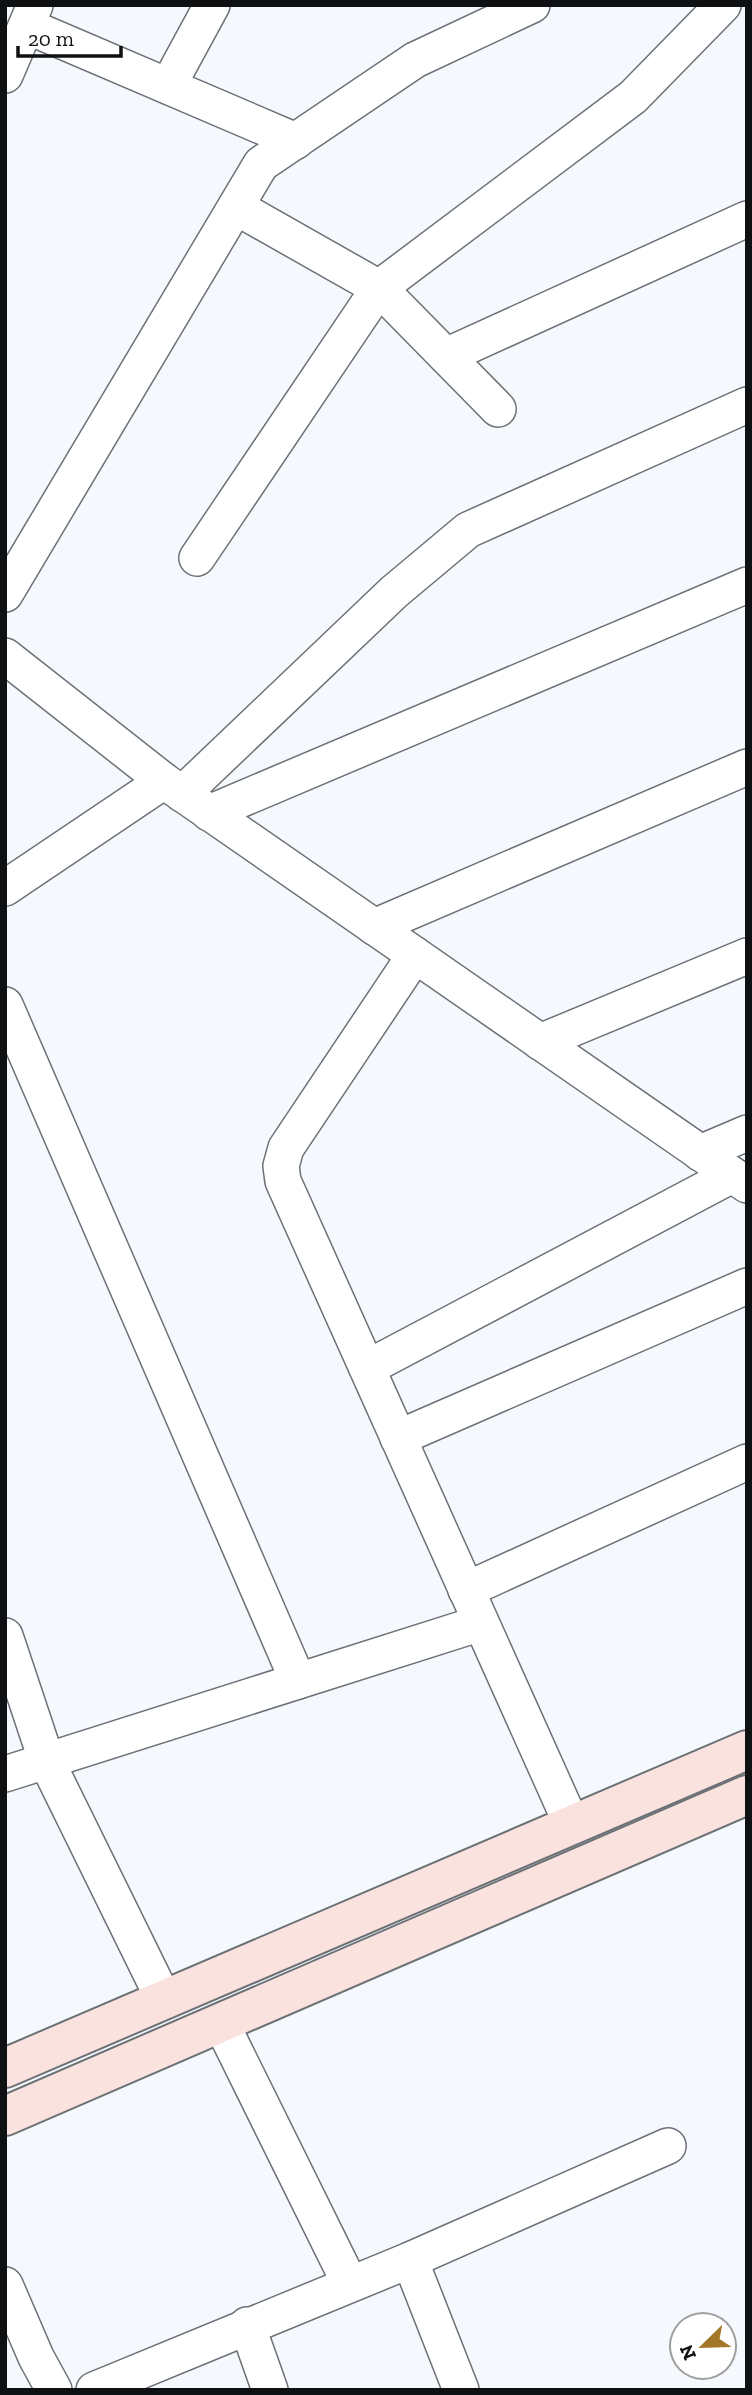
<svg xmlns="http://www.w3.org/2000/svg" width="752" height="2395" viewBox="0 0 752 2395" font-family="'Zilla Slab',serif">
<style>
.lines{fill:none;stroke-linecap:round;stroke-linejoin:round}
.street-casing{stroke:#6c7176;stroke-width:38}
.secondary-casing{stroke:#6c7176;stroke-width:42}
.street{stroke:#fff;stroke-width:35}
.secondary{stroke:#fae2df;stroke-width:38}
</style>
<rect width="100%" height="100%" fill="#f5f9fe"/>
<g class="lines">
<defs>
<g id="street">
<polyline points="27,26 296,141"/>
<polyline points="5,75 35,5"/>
<polyline points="168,86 212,5"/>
<polyline points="236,207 379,288 498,409"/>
<polyline points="446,356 747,219"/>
<polyline points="197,558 379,288 633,97 723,5"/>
<polyline points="5,594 261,164 415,60 532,5"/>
<polyline points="5,656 164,781 747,1185"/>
<polyline points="182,794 394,592 468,530 747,405"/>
<polyline points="209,813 747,585"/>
<polyline points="5,888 164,781"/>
<polyline points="374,927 747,767"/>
<polyline points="415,955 286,1148 281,1166 283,1181 572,1825"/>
<polyline points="5,1005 298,1681"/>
<polyline points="540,1042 747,956"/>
<polyline points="700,1153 747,1133"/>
<polyline points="367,1368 732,1175"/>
<polyline points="398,1438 747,1286"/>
<polyline points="466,1590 747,1462"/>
<polyline points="5,1636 47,1762 164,2000"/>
<polyline points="5,1774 481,1623"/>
<polyline points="221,2023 350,2284"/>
<polyline points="410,2260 461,2390"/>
<polyline points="5,2285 36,2357 54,2390"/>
<polyline points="247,2325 270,2390"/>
<polyline points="94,2390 410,2260 668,2146"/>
</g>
<g id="secondary">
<polyline points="5,2068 747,1750"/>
<polyline points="5,2116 747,1795"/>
</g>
</defs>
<use href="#street" class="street-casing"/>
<use href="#secondary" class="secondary-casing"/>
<use href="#street" class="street"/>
<use href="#secondary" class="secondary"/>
</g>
<rect width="752" height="2395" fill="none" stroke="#0e1012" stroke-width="14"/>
<g transform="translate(703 2346) rotate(247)"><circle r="33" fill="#ffffff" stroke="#9f9fa0" stroke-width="2"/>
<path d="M0-5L12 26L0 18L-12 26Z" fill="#a37728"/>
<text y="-10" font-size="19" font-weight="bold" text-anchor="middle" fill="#0e1012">N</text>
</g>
<path d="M18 46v10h103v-10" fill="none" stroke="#0e1012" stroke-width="3.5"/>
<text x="28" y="46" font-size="21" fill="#0e1012" stroke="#ffffff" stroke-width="5" paint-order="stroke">20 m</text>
</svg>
